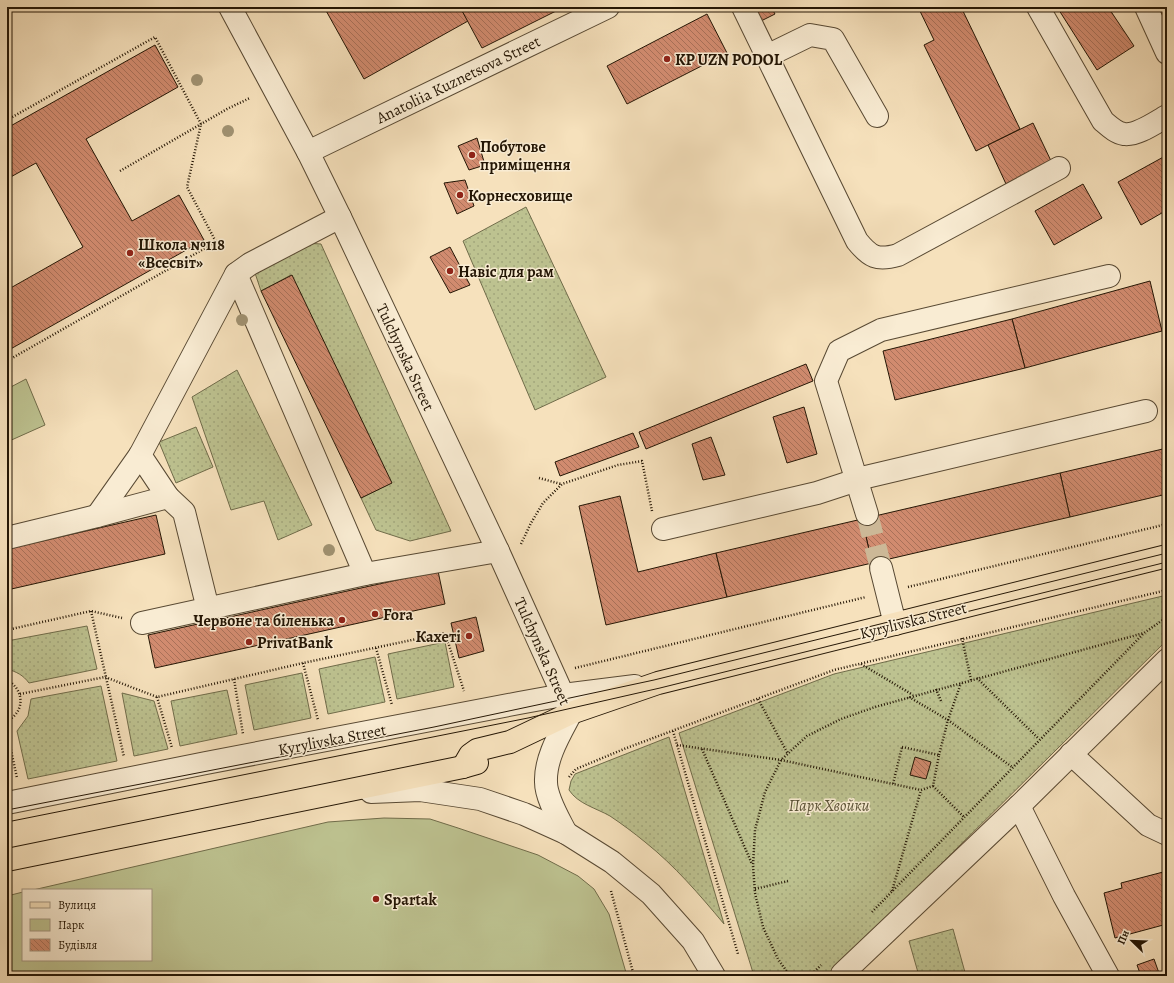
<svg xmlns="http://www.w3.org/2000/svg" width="1174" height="983" viewBox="0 0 1174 983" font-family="Alegreya,serif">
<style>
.green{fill:url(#green-dots);stroke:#706c4a}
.pitch{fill:#bdc290;stroke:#706c4a}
.building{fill:url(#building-back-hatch);stroke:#241605}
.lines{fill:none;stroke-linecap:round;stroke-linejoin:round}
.minor-tunnel{stroke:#ccb897;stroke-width:22;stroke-dasharray:22 11;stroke-linecap:butt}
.minor-casing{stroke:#584933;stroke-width:24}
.major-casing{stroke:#241605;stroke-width:24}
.path{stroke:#241605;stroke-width:2.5;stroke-dasharray:1 2;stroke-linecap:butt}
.minor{stroke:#f9ecd3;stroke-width:22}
.major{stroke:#f6e1bc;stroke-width:22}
.tram{stroke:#241605;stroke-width:1}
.tree{fill:#a09272}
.poi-dot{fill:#8f2418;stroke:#f9ecd3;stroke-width:1.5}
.labels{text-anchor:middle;stroke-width:3;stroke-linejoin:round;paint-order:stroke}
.poi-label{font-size:16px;font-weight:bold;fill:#241605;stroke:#f9ecd3;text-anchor:start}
.street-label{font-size:16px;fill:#241605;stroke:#f9ecd3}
.park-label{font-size:16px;font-style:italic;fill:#5a5236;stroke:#f9ecd3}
</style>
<defs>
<pattern id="green-dots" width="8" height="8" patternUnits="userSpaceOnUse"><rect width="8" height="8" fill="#bdc290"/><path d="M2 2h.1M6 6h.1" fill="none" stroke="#a2a67b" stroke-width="1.8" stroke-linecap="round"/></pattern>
<pattern id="building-back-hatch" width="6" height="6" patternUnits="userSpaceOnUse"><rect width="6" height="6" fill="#d18b6f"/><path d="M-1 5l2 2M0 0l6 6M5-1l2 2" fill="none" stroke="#a97159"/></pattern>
</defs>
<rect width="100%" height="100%" fill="#f6e1bc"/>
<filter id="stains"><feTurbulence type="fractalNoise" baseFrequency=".005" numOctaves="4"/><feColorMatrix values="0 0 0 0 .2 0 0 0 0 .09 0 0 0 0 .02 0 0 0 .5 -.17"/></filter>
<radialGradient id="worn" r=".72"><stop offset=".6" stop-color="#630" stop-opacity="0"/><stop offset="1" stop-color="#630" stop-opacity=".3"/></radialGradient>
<g class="green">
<polygon points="526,207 606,377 535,410 463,241"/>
<polygon points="304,243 321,244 451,531 410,541 376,530 361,498 391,483 291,275 261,291 254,270"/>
<polygon points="237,370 312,525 278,540 264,501 231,510 192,397"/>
<polygon points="196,427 213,467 176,483 159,442"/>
<polygon points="1167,595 1167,640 828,976 754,976 679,733 834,674"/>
<path d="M87 626 97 669 29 683C23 675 17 672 7 669V641Z"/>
<polygon points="445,642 454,687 397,699 388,654"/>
<polygon points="375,657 385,702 328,714 319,669"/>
<polygon points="302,673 311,718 254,730 245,685"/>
<polygon points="101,686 117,761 28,779 17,731 28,716 31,699"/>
<polygon points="227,690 237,734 180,746 171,701"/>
<polygon points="122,693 154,701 168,749 134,756"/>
<path d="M669 737 724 924C699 894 675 866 645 842 634 833 622 824 610 816 596 808 578 804 569 790L571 781 575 774Z"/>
<polygon points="953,929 966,976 919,976 909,941"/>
</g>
<g class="pitch">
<polygon points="26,379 45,425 7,442 7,389"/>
<polygon points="384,818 430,819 458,828 538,855 578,876 594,889 609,914 627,976 7,976 7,896 23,892 23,960 151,960 151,890 33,890 328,822"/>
</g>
<g class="building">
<polygon points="324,7 460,7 468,21 364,79"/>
<polygon points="460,7 564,7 482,48"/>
<polygon points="763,7 771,7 775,14 759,22 755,12"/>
<polygon points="918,7 961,7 1020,129 976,151 924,45 934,40"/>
<polygon points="1057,7 1108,7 1134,46 1097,70"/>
<polygon points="707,14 727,53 627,104 607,66"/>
<polygon points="155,45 178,87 86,139 132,221 179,195 204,240 7,351 7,290 83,247 36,163 7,179 7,128"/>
<polygon points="1033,123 1052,163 1006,184 988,145"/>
<polygon points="477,138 485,165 469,170 458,146"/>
<polygon points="1167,155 1167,210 1141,225 1118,182"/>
<polygon points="465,180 474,206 457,214 444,183"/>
<polygon points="1083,184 1102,218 1054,245 1035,211"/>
<polygon points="450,247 470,285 450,293 430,257"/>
<polygon points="292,275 392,483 361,498 261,291"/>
<polygon points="1150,281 1162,331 1025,368 1012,319"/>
<polygon points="1012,319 1025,368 895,400 883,351"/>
<polygon points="806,364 813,381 646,449 639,432"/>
<polygon points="804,407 817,454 787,463 773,417"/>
<polygon points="633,433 639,447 560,476 555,462"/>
<polygon points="711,437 725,475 703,480 692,444"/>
<polygon points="1167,448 1167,494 1070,517 1060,473"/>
<polygon points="1060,473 1070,517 872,563 862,519"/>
<polygon points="620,496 638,572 716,553 727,597 606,625 579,506"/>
<polygon points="156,515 165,554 7,590 7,549"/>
<polygon points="862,519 872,563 727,597 716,553"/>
<polygon points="438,571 445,604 155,668 148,635"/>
<polygon points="476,617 484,651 459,658 451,623"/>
<polygon points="915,757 931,762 926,779 910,775"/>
<polygon points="1167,871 1167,924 1115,938 1104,893 1122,888 1121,883"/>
<polygon points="1154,959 1160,976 1141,976 1137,965"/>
</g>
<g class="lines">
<polyline class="minor-tunnel" points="867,514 881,568"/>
<defs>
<g id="minor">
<path d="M230 7 308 152 340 217 498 551 563 695 571 713C560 734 545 758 546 782 546 798 559 819 566 833"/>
<path d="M743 7 857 241C870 257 877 261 898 255L1059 168"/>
<path d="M1038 7 1103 121C1109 126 1116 133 1124 134 1137 136 1156 122 1167 116"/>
<polyline points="1146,7 1167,53"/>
<polyline points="767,56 810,35 833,39 877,116"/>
<polyline points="308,152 608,7"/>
<polyline points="236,274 365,574"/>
<polyline points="140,455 168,497"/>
<polyline points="867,514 826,381 839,351 881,330 1109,276"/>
<polyline points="97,516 140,455 236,274 250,264 340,217"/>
<polyline points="663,529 817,493 866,477 1146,411"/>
<polyline points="7,538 97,516 168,497 184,512 208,609"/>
<polyline points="881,568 895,624"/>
<polyline points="142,623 365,574 498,551"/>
<polyline points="1071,754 1148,825 1167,834"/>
<polyline points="371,792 420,790 480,799 524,814 566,833 612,862 651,894 693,941 714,976"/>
<polyline points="7,803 206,763 519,703 563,695 635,686"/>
<polyline points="1019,806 1064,896 1108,976"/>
<polyline points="843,976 842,974 1019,806 1167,660"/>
</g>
<g id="major">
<polyline points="463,767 470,755 477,750 510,742 571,713 658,683 1167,556"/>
<polyline points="7,860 463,767 477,763"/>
</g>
</defs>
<use href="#minor" class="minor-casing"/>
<use href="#major" class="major-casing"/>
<g class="path">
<polyline points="7,120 155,37 201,124 187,187 216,242 7,361"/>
<polyline points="120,171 227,109 250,98"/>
<polyline points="539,478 561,484"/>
<polyline points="521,544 531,523 543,503 562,484 618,465 642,461 652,511"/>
<polyline points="908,587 1167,524"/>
<polyline points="91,611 124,757"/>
<polyline points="7,630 91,611 122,618"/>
<polyline points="962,638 971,680"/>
<polyline points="376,648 392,705"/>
<polyline points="303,663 318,720"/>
<polyline points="861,664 913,695"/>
<polyline points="575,668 866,597"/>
<polyline points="977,678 1039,739"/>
<polyline points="234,679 243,734"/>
<path d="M7 680C25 690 25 712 7 721"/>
<polyline points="936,689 941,701"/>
<polyline points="20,694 105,677 157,697 303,663 445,633 464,691"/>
<polyline points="157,697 172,748"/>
<polyline points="909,697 948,720 1012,767"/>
<polyline points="758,699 788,754"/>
<polyline points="673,731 738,954"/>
<polyline points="7,732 17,778"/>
<polyline points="677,745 781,760 893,784"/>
<polygon points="902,747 939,755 933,786 921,790 893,784"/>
<polyline points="702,749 752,864"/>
<polyline points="939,755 948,720 961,683"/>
<polyline points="569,777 576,769 624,749 834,670 1167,590"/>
<polyline points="933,786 964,817"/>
<polyline points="755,889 788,881"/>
<polyline points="611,891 634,976"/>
<polyline points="892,891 921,790"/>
<polyline points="872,912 1144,633 1167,617"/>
<polyline points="812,974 816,976"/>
<polyline points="790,976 778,959 763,927 755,893 753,866 755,830 765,792 781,760 807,736 841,719 875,707 1144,633"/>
<polyline points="810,976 821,965"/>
</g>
<use href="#minor" class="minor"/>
<use href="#major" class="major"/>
<g class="tram">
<polyline points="7,810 434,727 654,680 1167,553"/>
<polyline points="7,822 528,718 660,688 1167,562"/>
</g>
</g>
<g class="tree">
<circle cx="197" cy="80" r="6"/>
<circle cx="228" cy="131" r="6"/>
<circle cx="242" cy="320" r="6"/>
<circle cx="329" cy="550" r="6"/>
</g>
<g class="poi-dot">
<circle cx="667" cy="59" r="4"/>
<circle cx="472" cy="155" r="4"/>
<circle cx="460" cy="195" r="4"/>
<circle cx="130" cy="253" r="4"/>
<circle cx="450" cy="271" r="4"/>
<circle cx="375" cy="614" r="4"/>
<circle cx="342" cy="620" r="4"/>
<circle cx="469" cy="636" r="4"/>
<circle cx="249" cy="642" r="4"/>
<circle cx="376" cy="899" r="4"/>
</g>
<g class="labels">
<g class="poi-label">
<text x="675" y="65">KP UZN PODOL</text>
<text x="480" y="152">Побутове<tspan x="480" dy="18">приміщення</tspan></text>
<text x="468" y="201">Корнесховище</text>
<text x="138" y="250">Школа №118<tspan x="138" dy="18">«Всесвіт»</tspan></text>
<text x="458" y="277">Навіс для рам</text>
<text x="383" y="620">Fora</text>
<text x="334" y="626" text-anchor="end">Червоне та біленька</text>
<text x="461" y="642" text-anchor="end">Кахеті</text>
<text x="257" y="648">PrivatBank</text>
<text x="384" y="905">Spartak</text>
</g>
<g class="street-label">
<text transform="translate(458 79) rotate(-26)" y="6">Anatoliia Kuznetsova Street</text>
<text transform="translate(406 357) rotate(65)" y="6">Tulchynska Street</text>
<text transform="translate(913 620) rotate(-14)" y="6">Kyrylivska Street</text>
<text transform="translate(543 651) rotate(66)" y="6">Tulchynska Street</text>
<text transform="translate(332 739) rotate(-11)" y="6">Kyrylivska Street</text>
</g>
<g class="park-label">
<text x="829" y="811">Парк Хвойки</text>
</g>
</g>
<rect width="1174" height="983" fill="none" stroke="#f6e1bc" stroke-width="24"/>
<rect x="8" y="8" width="1158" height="967" fill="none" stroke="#241605" stroke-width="2"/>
<rect x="12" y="12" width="1150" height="959" fill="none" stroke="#241605"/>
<rect x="22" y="889" width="130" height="72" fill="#f9ecd3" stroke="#a49681"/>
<rect x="30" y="902" width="20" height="6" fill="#f6e1bc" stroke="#a49681"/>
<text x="58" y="909" font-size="12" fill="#241605">Вулиця</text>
<rect x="30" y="919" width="20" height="12" fill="#bdc290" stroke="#a49681"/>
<text x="58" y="929" font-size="12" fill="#241605">Парк</text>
<rect x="30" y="939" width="20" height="12" fill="url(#building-back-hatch)" stroke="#a49681"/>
<text x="58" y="949" font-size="12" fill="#241605">Будівля</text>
<g transform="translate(1132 941) rotate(293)" stroke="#f9ecd3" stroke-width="3" paint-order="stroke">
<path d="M0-3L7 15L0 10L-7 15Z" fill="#241605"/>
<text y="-6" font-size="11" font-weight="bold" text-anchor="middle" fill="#241605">Пн</text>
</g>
<rect width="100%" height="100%" filter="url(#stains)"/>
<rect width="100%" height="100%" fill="url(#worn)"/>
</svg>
